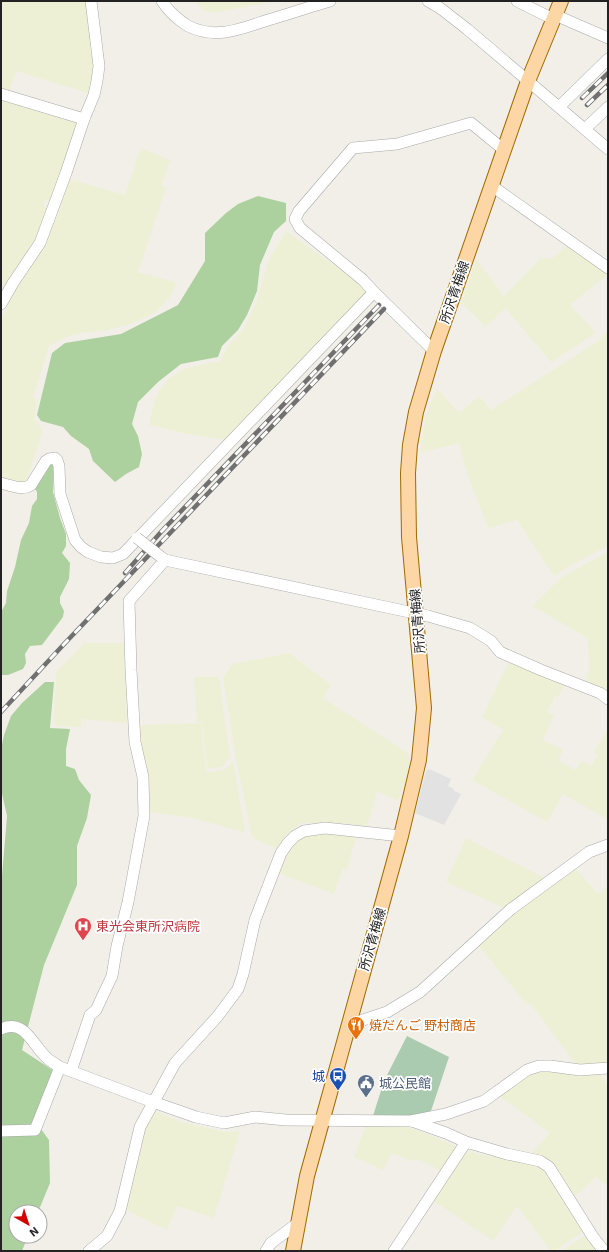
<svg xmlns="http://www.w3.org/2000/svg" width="609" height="1252" viewBox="0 0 609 1252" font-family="'Exo 2','Noto Sans JP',sans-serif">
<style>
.farmland{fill:#eef0d5}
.forest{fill:#add19e}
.cemetery{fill:#aacbaf}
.parking{fill:#e2e2e2}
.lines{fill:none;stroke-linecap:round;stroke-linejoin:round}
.minor-casing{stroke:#a9a9a9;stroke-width:12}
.major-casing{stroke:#a06b00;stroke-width:16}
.minor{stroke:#fff;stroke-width:11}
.major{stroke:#fcd6a4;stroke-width:14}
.rail-casing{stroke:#707070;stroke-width:4.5}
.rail{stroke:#fff;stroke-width:3;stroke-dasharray:9;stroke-linecap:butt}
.minor-bridge-casing{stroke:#a9a9a9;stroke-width:12;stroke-linecap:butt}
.minor-bridge{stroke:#fff;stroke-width:11}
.labels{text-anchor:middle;stroke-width:3.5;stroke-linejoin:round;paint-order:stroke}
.street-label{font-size:13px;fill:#222;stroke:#fff}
.health-label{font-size:13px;fill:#be3a42;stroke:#fff;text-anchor:start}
.food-label{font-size:13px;fill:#c56008;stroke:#fff;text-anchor:start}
.transit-label{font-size:13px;fill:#164399;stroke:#fff;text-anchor:end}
.service-label{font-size:13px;fill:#4e5e75;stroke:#fff;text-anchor:start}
</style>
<rect width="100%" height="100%" fill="#f2efe9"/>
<g class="farmland">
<polygon points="1,1 86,1 94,72 90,94 16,71 9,91 1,88"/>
<polygon points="195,1 276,1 213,13 203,10"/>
<polygon points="1,100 78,123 50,201 45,200 43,206 48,208 36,242 1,296"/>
<polygon points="141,148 171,160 161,186 166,187 138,272 175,282 176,285 169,298 154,313 136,322 108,330 81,333 69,336 49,346 33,398 37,400 34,419 40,426 42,433 25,484 1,479 1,320 8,304 22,279 43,248 57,216 69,179 125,195"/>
<polygon points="286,231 359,283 366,290 364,295 225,440 183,433 149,425 156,396 168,379 186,368 220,361 227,347 242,331 256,304 268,261"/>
<polygon points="569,244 608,271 608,274 570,305 596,333 551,362 505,308 486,327 461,303 476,259 504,296 541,258 551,259"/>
<polygon points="608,330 608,546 573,564 554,576 517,520 488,528 466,470 459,443 420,453 426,415 437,389 459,413 479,396 491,410 598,341"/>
<polygon points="608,552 608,696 585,683 589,669 588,638 532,606 562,577"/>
<polygon points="85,643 124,643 127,723 82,719 81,727 58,726 54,724 56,672"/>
<polygon points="289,653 331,685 323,698 411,755 406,781 398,801 377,791 367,827 343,823 301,823 285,836 277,849 255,839 252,837 235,754 223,677 233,664"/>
<polygon points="510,660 564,684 558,698 555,696 547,712 554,715 543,740 563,750 558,761 576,770 581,761 591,766 598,755 594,752 608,728 608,820 563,794 547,822 472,780 503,730 482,717"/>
<polygon points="194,677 217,677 219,679 230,757 222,767 207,769 202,722 197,722"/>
<polygon points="201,723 206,772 219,771 225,769 233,762 245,830 243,832 192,818 149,812 150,795 148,777 140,749 138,725"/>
<polygon points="320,833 356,837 347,869 343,869 334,894 278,873 287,852 300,837"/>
<polygon points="466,838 547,879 506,909 446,882"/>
<polygon points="575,868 598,894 608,886 608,1063 577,1066 530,1003 527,1005 478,945 517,911"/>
<polygon points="539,1072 564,1072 586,1076 599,1072 608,1086 608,1186 596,1177 573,1198 530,1155 550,1133 500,1096 526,1077"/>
<polygon points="157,1112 181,1122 225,1132 240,1131 214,1218 177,1206 167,1230 128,1211 127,1206 142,1135 152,1114"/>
<polygon points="366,1125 407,1126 454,1145 455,1147 441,1171 420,1160 412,1161 391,1153 383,1170 354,1157"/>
<polygon points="468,1150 476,1154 538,1164 545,1169 584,1231 555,1251 551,1251 517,1206 493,1241 432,1200 462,1153"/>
<polygon points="587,1234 600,1251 562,1251"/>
</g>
<g class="forest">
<polygon points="258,196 286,203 286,221 274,232 260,265 257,291 247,315 238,330 222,346 218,357 181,364 158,382 138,402 132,424 138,436 142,454 139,467 126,474 115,482 93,461 89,449 71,436 63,427 41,421 37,415 52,353 65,343 121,334 178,305 205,261 205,233 226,213 238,204"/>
<polygon points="50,464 54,465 53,492 60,518 66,534 66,546 62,553 70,563 69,579 60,597 60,603 64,611 63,617 42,645 30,646 25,654 26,663 23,669 8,675 1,675 1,612 6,603 7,591 15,567 21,540 29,523 32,506 37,499 37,492 34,487"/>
<polygon points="45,682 54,682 50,728 70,729 66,749 66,766 75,769 79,780 91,795 87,818 77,846 77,885 44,965 22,1050 54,1071 35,1121 49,1140 50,1183 38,1212 16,1212 16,1236 28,1236 22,1251 1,1251 1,888 7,816 1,789 1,749 4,735 11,716 22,703"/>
</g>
<polygon class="cemetery" points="407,1036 449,1057 430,1114 408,1118 373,1116 384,1081"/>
<polygon class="parking" points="429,769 451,779 448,786 454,789 454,791 461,794 444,825 415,813 426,771"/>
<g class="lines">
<defs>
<g id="minor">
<path d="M162 1C169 12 177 19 188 26 216 40 240 29 268 20 289 14 309 7 330 1"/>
<polyline points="428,1 440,8 467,29 608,149"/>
<polyline points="517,1 553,19"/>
<polyline points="555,15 608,38"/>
<polyline points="1,94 84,119"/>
<polyline points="559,107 608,59"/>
<polyline points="585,129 608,107"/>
<polyline points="492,186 608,268"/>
<polyline points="374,292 363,280 300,228 295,219 299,211 353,148 397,144 471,123 504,150"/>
<polyline points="1,304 13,283 40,243 66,173 84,119 94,95 97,81 99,66 91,1"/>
<path d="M1 483C10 485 23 491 31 485L46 461 49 459 55 458 57 460 59 466 60 494 75 540 81 547 88 552 101 557 113 558 123 554 374 292 434 351"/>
<polyline points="161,557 165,560 428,616 470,628 491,641 500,652 541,670 600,693 608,699"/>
<polyline points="348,1025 387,1012 420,992 511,909 589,852 608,845"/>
<path d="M1 1029C25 1018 33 1046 47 1058 50 1061 55 1064 60 1067L153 1102 196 1117 224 1123 255 1117 286 1120 411 1121 446 1114 484 1101 527 1070 539 1066H550L580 1070 608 1068"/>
<polyline points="71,1071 90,1015 96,1010 112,976 117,946 128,902 144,816 143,777 135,742 131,670 129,601 165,560"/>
<polyline points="412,1121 446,1133 466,1142 507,1154 540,1161 549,1167 593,1237 604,1251"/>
<polyline points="1,1131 35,1130 60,1067"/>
<polyline points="89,1251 107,1236 120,1211 140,1127 175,1063 217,1017 238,989 243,974 255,920 281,853 288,843 295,836 304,831 325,828 401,836"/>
<polyline points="266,1251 271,1243 298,1223"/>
<polyline points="394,1251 466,1142"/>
</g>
<polyline id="major" points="293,1251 307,1176 401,836 419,760 424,708 409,537 408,473 410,445 416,412 434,351 528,81 561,1"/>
</defs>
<use href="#minor" class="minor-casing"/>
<use href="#major" class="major-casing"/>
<use href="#minor" class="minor"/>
<use href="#major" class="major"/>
<defs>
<g id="rail">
<polyline points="582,98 608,73"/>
<polyline points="587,105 608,85"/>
<polyline points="125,573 161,532 379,305"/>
<polyline points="1,712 66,642 384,309"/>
</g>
</defs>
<use href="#rail" class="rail-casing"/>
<use href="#rail" class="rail"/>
<defs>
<polyline id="minor-bridge" points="137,538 161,557"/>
</defs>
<use href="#minor-bridge" class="minor-bridge-casing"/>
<use href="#minor-bridge" class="minor-bridge"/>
</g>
<defs>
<symbol id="hospital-pin" viewBox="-11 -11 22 30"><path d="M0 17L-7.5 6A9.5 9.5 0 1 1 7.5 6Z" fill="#e0444e" stroke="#fff"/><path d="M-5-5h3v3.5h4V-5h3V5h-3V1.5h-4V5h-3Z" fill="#fff"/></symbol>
<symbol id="restaurant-pin" viewBox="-11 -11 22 30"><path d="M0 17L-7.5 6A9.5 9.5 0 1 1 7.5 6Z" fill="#e8710a" stroke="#fff"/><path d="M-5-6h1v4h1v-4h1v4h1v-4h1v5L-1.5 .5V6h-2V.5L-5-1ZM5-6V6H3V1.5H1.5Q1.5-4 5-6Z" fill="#fff"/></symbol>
<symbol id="bus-pin" viewBox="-11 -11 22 30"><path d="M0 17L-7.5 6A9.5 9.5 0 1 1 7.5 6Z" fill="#1a4fb4" stroke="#fff"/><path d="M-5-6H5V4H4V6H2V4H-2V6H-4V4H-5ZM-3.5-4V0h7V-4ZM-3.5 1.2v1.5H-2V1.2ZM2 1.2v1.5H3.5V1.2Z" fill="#fff"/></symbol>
<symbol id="civic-pin" viewBox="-11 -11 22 30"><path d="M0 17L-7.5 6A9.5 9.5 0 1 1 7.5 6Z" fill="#5c6f8a" stroke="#fff"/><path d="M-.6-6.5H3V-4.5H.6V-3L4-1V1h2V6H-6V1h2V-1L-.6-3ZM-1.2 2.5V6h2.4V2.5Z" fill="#fff"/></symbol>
</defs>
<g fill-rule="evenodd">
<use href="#hospital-pin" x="73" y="916" width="20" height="27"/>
<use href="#restaurant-pin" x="346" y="1015" width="20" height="27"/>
<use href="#bus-pin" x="328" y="1066" width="20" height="27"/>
<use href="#civic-pin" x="356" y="1073" width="20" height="27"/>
</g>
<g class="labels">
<g class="street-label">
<text transform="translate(454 292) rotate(-71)" y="5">所沢青梅線</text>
<text transform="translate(417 621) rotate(-95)" y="5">所沢青梅線</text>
<text transform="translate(372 939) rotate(-74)" y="5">所沢青梅線</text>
</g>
<g class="health-label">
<text x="96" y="931">東光会東所沢病院</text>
</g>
<g class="food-label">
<text x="369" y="1030">焼だんご 野村商店</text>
</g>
<g class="transit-label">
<text x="325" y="1081">城</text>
</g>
<g class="service-label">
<text x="379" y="1088">城公民館</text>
</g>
</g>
<rect width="609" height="1252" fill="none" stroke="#222222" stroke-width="4"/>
<g transform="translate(28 1224) rotate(141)"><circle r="19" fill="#ffffff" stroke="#a7a7a7"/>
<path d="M0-3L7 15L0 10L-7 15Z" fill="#d40000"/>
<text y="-6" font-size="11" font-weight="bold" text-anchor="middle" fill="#222222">N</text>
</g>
</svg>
